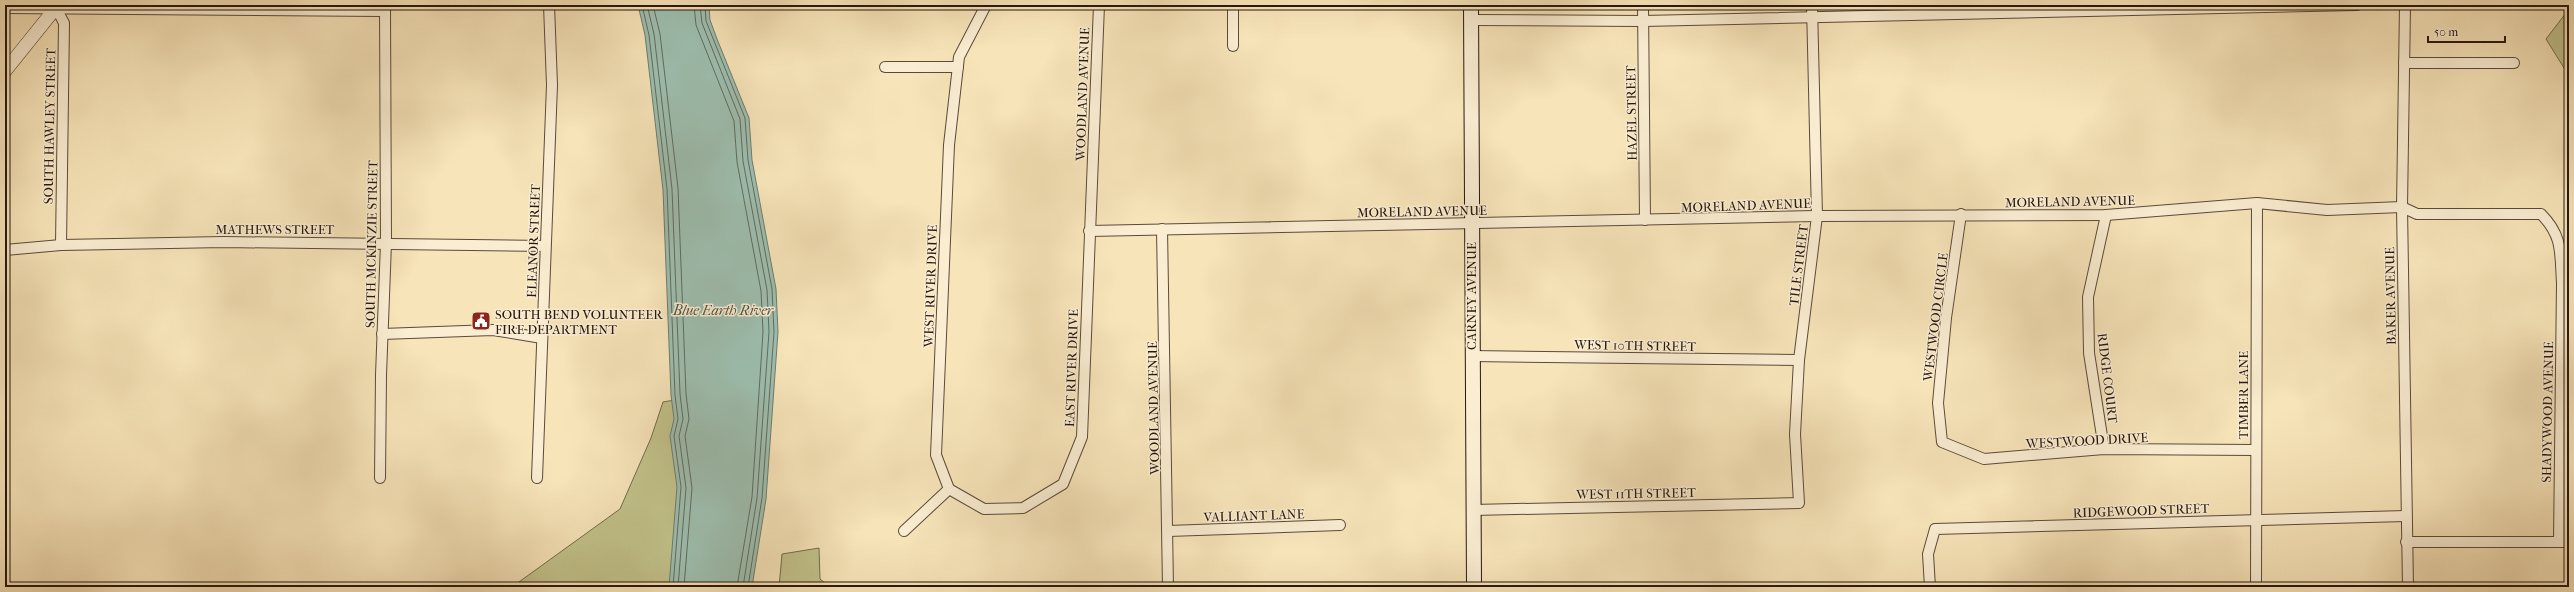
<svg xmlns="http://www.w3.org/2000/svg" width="2574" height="592" viewBox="0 0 2574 592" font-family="'IM FELL French Canon',serif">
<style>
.green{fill:#c2c28b;stroke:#746c4d}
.water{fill:#9dbfb0;stroke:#6e7c70}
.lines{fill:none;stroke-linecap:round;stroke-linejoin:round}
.shore{stroke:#626b60;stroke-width:1}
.minor-casing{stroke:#5b4a3a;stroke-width:12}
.tertiary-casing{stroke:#5b4a3a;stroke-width:14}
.secondary-casing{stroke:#27170f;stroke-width:16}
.minor{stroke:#faedd2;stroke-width:10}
.tertiary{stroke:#faedd2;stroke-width:13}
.secondary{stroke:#faedd2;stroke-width:14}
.labels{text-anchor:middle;stroke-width:3;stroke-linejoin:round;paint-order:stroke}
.street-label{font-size:13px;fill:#27170f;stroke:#faedd2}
.poi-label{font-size:13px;fill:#27170f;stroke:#faedd2;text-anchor:start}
.water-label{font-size:14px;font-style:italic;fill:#505247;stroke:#faedd2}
</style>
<rect width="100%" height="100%" fill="#f7e4b9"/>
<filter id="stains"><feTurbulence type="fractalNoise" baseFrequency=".005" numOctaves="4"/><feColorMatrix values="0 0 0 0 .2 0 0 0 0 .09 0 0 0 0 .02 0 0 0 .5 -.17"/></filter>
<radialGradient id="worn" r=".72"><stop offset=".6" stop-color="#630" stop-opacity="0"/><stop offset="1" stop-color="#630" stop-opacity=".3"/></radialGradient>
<g class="green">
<polygon points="2569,9 2569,76 2546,39"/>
<polygon points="692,397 692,587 512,587 620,509 651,438 663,402"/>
<polygon points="819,548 820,579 830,587 779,587 782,554"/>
</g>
<polygon class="water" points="638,5 709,5 710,20 717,39 749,118 752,160 776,289 778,332 766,499 752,587 669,587 677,487 670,436 674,419 671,395 663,190 645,35"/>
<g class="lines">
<g class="shore">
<polyline points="642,5 649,35 667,189 675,395 678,419 674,436 681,487 673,587"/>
<polyline points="647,5 654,34 672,189 680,394 683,419 679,436 686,488 678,587"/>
<polyline points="653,5 660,34 678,188 686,394 689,419 685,436 692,488 684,587"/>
<polyline points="694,5 696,25 734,121 737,162 761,291 763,332 752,497 737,587"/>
<polyline points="700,5 702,23 740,119 743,161 767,290 769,332 757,498 743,587"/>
<polyline points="705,5 706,21 745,118 748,160 772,289 774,332 762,498 748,587"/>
</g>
<defs>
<g id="minor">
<polyline points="986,5 959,57 949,145 936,455 949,489 984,509 1023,508 1063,484 1082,437 1099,5"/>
<polyline points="1643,5 1645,220"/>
<polyline points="2405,5 2402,207 2408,587"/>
<polyline points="5,8 384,11"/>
<polyline points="56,8 64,23 61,245"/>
<polyline points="1471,20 1643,21 2357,5"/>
<polyline points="1233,46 1233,5"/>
<polyline points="2404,63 2514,63"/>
<polyline points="885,67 958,67"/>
<polyline points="1961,214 1946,318 1938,403 1942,442 1984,459 2104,449 2256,450"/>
<polyline points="1162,229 1168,587"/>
<path d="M1089 231 1817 216 2106 215 2257 203 2327 210 2402 207 2417 214H2541C2563 236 2560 253 2562 283L2559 542"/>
<polyline points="5,250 61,245 224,242 545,246"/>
<polyline points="382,334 493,330 542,338"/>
<polyline points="1471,356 1799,360"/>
<polyline points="2104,449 2089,353 2088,297 2106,215"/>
<polyline points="380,478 381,375 386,243 385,5"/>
<polyline points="537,478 552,85 549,5"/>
<polyline points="1473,510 1799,503 1795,434 1799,360 1817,216 1812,5"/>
<polyline points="904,531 949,489"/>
<polyline points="1168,531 1340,525"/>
<polyline points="2406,542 2569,542"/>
<polyline points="1930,587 1928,554 1935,529 2406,516"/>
<polyline points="2256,587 2257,203"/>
</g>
<polyline id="tertiary" points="5,71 58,5"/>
<polyline id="secondary" points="1471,5 1474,587"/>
</defs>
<use href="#minor" class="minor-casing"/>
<use href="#tertiary" class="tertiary-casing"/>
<use href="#secondary" class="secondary-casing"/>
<use href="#minor" class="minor"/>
<use href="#tertiary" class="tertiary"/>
<use href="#secondary" class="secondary"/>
</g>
<defs>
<symbol id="civic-square" viewBox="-11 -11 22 22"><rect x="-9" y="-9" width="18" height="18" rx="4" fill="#8f2418" stroke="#faedd2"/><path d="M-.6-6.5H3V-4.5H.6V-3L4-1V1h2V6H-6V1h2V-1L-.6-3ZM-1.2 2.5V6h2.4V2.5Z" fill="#fff"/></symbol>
</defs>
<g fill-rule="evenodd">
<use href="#civic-square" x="470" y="310" width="22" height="22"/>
</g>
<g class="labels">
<g class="street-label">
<text transform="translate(1082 94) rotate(-88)" y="5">WOODLAND AVENUE</text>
<text transform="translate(1631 113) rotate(-91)" y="5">HAZEL STREET</text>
<text transform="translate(49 126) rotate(-89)" y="5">SOUTH HAWLEY STREET</text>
<text transform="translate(2070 201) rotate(-1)" y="5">MORELAND AVENUE</text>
<text transform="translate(1746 205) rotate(-2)" y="5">MORELAND AVENUE</text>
<text transform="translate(1422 211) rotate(-1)" y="5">MORELAND AVENUE</text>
<text x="275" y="234">MATHEWS STREET</text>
<text transform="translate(533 241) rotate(-88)" y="5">ELEANOR STREET</text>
<text transform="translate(371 244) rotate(-89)" y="5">SOUTH MCKINZIE STREET</text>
<text transform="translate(1798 265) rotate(-83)" y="5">TILE STREET</text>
<text transform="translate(930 286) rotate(-88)" y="5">WEST RIVER DRIVE</text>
<text transform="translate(1471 296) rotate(-90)" y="5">CARNEY AVENUE</text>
<text transform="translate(2390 296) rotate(-91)" y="5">BAKER AVENUE</text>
<text transform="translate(1935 317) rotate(-83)" y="5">WESTWOOD CIRCLE</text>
<text transform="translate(1635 345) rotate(1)" y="5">WEST 10TH STREET</text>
<text transform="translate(1071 368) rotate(-88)" y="5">EAST RIVER DRIVE</text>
<text transform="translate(2108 378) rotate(83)" y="5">RIDGE COURT</text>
<text transform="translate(2243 395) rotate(-90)" y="5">TIMBER LANE</text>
<text transform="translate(1153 408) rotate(-91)" y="5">WOODLAND AVENUE</text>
<text transform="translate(2547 412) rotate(-89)" y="5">SHADYWOOD AVENUE</text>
<text transform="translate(2087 440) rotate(-3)" y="5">WESTWOOD DRIVE</text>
<text transform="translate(1636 493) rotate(-1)" y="5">WEST 11TH STREET</text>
<text transform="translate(2141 510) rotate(-2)" y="5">RIDGEWOOD STREET</text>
<text transform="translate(1254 515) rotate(-2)" y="5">VALLIANT LANE</text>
</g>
<g class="poi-label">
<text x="495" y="319">SOUTH BEND VOLUNTEER<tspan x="495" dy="15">FIRE DEPARTMENT</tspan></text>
</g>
<g class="water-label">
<text x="723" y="315">Blue Earth River</text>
</g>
</g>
<rect width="2574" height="592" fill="none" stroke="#f7e4b9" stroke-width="20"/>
<rect x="6" y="6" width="2562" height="580" fill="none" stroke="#27170f" stroke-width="2"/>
<rect x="10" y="10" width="2554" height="572" fill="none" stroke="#27170f"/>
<path d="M2428 36v6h77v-6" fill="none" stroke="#27170f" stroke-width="2"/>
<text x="2434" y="36" font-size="12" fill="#27170f" stroke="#faedd2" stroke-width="3" paint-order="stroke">50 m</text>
<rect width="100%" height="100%" filter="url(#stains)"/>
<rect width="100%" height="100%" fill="url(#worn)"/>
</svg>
